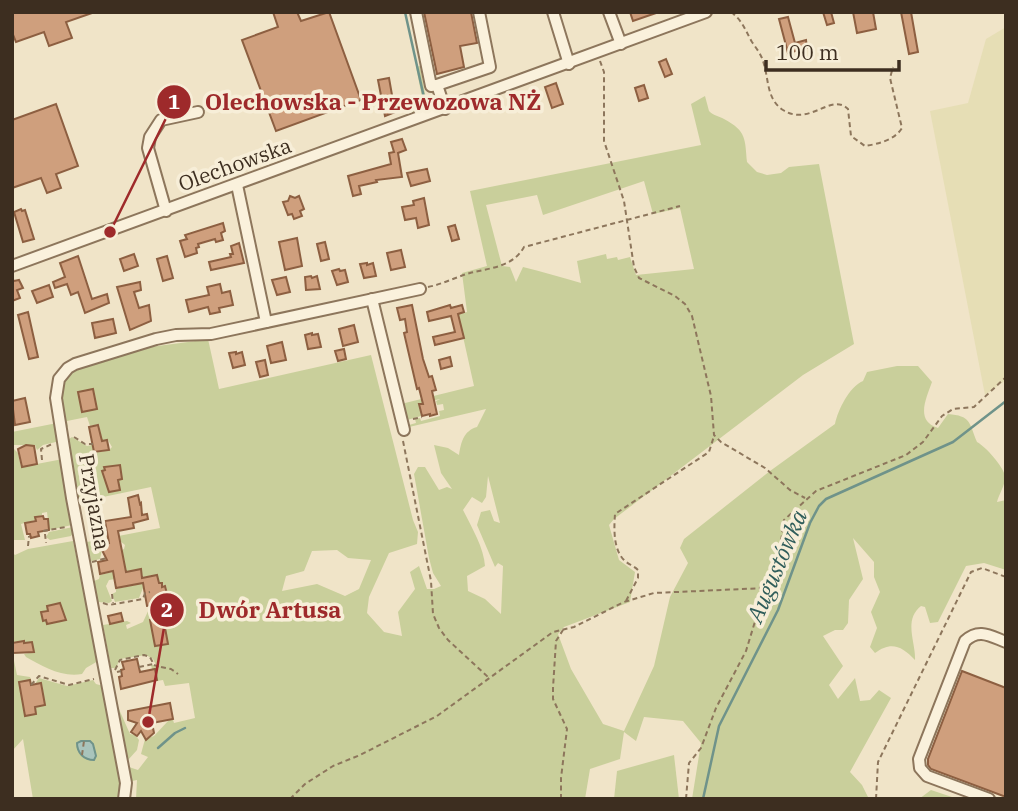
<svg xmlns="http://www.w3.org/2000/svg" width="1018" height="811" viewBox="0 0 1018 811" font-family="'IBM Plex Serif',serif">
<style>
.farmland{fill:#e6deb5}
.green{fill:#c9cf9b;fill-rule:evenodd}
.water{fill:#a9c4bc;stroke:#6f938a;stroke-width:2}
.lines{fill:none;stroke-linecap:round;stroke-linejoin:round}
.stream{stroke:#6f938a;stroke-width:2.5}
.building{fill:#cf9f7d;stroke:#8d5f41;stroke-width:2}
.minor-casing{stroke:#8d765c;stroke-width:14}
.path{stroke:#8d765c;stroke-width:2;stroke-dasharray:5 3.5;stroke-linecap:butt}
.minor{stroke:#faf1dc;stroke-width:10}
.labels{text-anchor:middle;stroke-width:7;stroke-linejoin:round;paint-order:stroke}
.street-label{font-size:21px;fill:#3d2e20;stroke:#f7eed8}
.water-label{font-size:23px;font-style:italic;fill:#2f5d5a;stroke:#f7eed8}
.leader{fill:none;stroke:#9e2a2b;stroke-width:2.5}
.callout-dot{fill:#9e2a2b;stroke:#f7eed8;stroke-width:2.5}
.mark-label{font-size:21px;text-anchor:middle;font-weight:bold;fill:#fff}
.callout-label{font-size:23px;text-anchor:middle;font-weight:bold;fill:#9e2a2b;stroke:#f7eed8;stroke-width:7;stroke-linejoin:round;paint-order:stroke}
</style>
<rect width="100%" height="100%" fill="#f0e4c8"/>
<polygon class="farmland" points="1006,27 1006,380 985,395 930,111 968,103 986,39"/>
<g class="green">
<polygon points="420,66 427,105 438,102 435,108 414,116 407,108 423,102 416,67"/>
<path d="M705 96 709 111C714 116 719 116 724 119 747 131 745 140 747 162L757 172 767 175 781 173 789 167 819 164 854 344 803 375 614 519 609 525 619 560 635 572 630 602 564 627 558 634 571 669 603 724 624 731 654 666 670 597 688 563 680 548 684 539 770 471 835 424C838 410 849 387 863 381L867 372 897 366H918L932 382C926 399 915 421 938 428L948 414C971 416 969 422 977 442 986 447 1003 466 1005 476 1006 484 999 494 997 502L1006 500V570L984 563 966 566 938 622 930 623 925 607 921 606C903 620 916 643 915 660 902 646 891 641 875 653L870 647 877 628 871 612 880 592 874 577V562L853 538 863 579 849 600 848 623 843 630H835L823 636 843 666 829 685 838 699 855 678 860 701 870 700 879 690 891 698 850 772 862 785 869 799H692L701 743 683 721 644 717 636 741 624 732 620 759 590 769 585 799H136L137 780 132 781 129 767 138 770 148 757 141 754 145 739 154 736 169 720H173L174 723 195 718 189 683 165 686 163 680 157 681 155 669H152L151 665H156L153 659 146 655 120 659 116 668H111L103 625 127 621 131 623 126 625 127 629 143 622 150 607 163 604 162 596 167 594 166 586 159 583 157 575 142 577 143 588 139 598 115 602 112 594 116 592V589L135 585 134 576 109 580 106 586 112 601 109 603 98 602 94 581 99 579 100 575 125 569 120 551 124 549 125 545 120 541 103 544 100 559 91 561 87 542 160 528 151 487 79 502 66 441 72 437 87 446 92 445 94 453 109 450 112 447 108 440H102L99 424 90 426 87 417 67 421 68 427 63 425 59 400 63 378C102 348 161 347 208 339L219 389 371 355 413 520 418 532 417 544 389 553 369 597 367 613 384 632 402 636 398 612 415 589 410 572 419 566 427 589H434L441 586 433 573 429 558 414 474 418 467H425L439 490 447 487 452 489 441 473 434 445 448 448 459 455C461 443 463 431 477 427L486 409 409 427V425L416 423 415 419 420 418 421 421 440 416 439 411 444 410 443 404 437 405 436 401 440 399 419 404 421 416 407 420 401 404 474 386 458 314 467 312 462 273 487 266 470 191 701 145 691 104ZM644 181 653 214 680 208 694 269 636 275 630 257 618 260 617 257 607 259 606 254 577 261 581 283C561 277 543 272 523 267L516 282 510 267 502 266 486 205 537 195 543 215ZM488 476 500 523 494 521 490 510 481 512 477 525 495 567 498 563 503 566 501 614 485 599 468 591 467 576 485 566C484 548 472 528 463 510L472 497 482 503 486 497ZM337 550 348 558 371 560 359 589 345 596 317 584 282 591 286 576 304 571 312 551Z"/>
<polygon points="57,423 60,441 43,445 37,450 35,445 12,445 12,432"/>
<polygon points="12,447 18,453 21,467 63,459 72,525 49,530 47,512 42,513 42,515 35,517 35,520 21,524 25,540 12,540"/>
<polygon points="73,527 73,533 71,536 50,540 46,537 49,532"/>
<path d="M73 541 98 661 86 668 82 674C62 678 42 666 26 657L24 654 34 652 32 642 12 643V552L15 555 28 549Z"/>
<polygon points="12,651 17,675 30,677 31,680 19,682 25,716 36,714 35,708 45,704 42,684 35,684 39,678 67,686 93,680 96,684 103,686 122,792 119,799 33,799 23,739 12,751"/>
<polygon points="118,707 130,734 135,735 139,740 137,750 128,760"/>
<polygon points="674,755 679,799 614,799 617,771"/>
<polygon points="931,790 958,799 919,799"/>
</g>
<path class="water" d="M81 741H90L93 744 96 756 94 760C84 760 77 753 77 743Z"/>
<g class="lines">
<g class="stream">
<polyline points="405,12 425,102 418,109"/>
<polyline points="158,748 175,733 185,728"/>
<polyline points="703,799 719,726 778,610 810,523 819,506 826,499 953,442 1006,401"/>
</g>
</g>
<g class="building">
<polygon points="12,12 92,12 92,13 66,22 72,38 49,46 44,32 16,42 12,32"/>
<polygon points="273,12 297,12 301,21 329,12 361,100 276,131 242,40 278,27"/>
<polygon points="424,12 471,12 477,43 460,46 464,67 437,74"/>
<polygon points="630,12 655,12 656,13 633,21"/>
<polygon points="823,12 831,12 834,23 827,25"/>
<polygon points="853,12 873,12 876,29 857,33"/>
<polygon points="901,12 911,12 918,52 909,54"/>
<polygon points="788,17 795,43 806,40 807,48 788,53 779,19"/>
<polygon points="666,59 672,74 665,77 659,62"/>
<polygon points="389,78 395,112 385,116 378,80"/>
<polygon points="556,83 563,104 552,108 545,87"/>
<polygon points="644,85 648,98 639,101 635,88"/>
<polygon points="56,104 78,166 56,174 61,188 47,193 41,178 12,188 12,120"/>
<polygon points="402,139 406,150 398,153 402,177 376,180 377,182 359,186 361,194 353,196 348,176 391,164 389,153 394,152 391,142"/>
<polygon points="427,169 430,181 411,186 407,173"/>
<polygon points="290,196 295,198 299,196 304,209 300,211 302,216 294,219 292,214 288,215 283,202 288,201"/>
<polygon points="424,198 429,225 418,228 416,218 405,220 402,207 414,205 413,201"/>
<polygon points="21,209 22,211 25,210 34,239 23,242 14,212"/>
<polygon points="223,223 225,231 221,233 223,240 216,242 215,239 198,244 199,247 196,248 197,253 185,257 180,241 187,239 185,235"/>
<polygon points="455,225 459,239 452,241 448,227"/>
<polygon points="297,238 302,266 285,270 279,242"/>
<polygon points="325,242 329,259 321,261 317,244"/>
<polygon points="239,243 244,263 211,270 209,262 231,257 230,254 233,254 231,246"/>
<polygon points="401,250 405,267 391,270 387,253"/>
<polygon points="134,254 138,266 124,271 120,259"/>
<polygon points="78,256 92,299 107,294 109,303 85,313 78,292 71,295 67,284 55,288 53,282 65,277 60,263"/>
<polygon points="167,256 173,278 163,281 157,259"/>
<polygon points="367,263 367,265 373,263 376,276 364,278 360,264"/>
<polygon points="339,269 340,271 345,270 348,282 337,285 332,271"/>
<polygon points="311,276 312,278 317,276 320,289 306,290 305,277"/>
<polygon points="286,277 290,292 277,295 272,280"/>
<polygon points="12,279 14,281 19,280 23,288 17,290 20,298 12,301"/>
<polygon points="140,282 141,290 134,292 139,308 149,305 151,321 130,330 117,287"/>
<polygon points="220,284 222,293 230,291 233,305 219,308 220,312 210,314 208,307 189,312 186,300 209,295 207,287"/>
<polygon points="49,285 53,297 37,303 32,291"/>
<polygon points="412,305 423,359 429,377 432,376 436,390 432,391 437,414 430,416 430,414 422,416 419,404 423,404 419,388 417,389 404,333 407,332 405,319 400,320 397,308"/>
<polygon points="450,305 451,308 462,305 464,312 458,314 464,338 435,345 433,337 455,332 451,316 429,321 427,312"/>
<polygon points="28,312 38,357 29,359 18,315"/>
<polygon points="113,319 116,333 95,338 92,323"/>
<polygon points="354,325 358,342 343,346 339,329"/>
<polygon points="312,333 312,335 318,334 321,347 308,349 305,335"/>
<polygon points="282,342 286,360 271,363 267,346"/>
<polygon points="344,349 346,359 338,361 335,351"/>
<polygon points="236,352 236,354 242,352 245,365 233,368 229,353"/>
<polygon points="450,357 452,366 441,369 439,360"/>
<polygon points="265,360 268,375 260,377 256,362"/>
<polygon points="93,389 97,409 82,412 78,392"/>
<polygon points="25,398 30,422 15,425 12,401"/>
<polygon points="98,425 102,441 107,440 109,450 94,452 89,427"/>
<polygon points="26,445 34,446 37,464 22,467 18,449"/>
<polygon points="120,465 122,479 118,480 120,490 109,492 102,471 105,470 104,467"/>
<polygon points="138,495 140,504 141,503 142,515 147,514 148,519 133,523 134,528 118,531 126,572 141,569 142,578 157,575 159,583 162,583 162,587 165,586 167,594 161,595 163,604 147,606 143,583 116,588 113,571 100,574 98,562 107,560 102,550 103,545 109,543 105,521 131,517 128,498"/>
<polygon points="43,516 44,519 48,519 49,530 38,532 39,536 31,538 30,534 27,534 25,523 36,521 35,517"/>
<polygon points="60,603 66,620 47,624 46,620 43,621 41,612 48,611 47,606"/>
<polygon points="121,613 123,621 110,624 108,616"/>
<polygon points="163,617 168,644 155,646 150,620"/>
<polygon points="24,641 24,643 32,642 34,652 13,653 12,643"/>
<polygon points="137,659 140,672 155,669 157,680 121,689 119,677 122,676 121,670 124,669 122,662"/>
<polygon points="962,671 1006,688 1006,797 931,769 928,765 928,759"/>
<polygon points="30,680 31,685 41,683 45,705 35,707 36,714 25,716 19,682"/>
<polygon points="170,703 173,719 152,723 154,733 146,740 141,731 137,736 131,732 137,723 128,720 128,711"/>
</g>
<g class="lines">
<defs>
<g id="minor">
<polyline points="416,12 431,86 437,85 445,109"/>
<polyline points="553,12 569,64"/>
<polyline points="609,12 621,44"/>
<polyline points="437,85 490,67 479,12"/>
<polyline points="237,185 266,322"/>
<polyline points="166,211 148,148 150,137 161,120 198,112"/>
<polyline points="12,266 706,12"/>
<polyline points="372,299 404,430"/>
<polyline points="124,799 126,783 72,498 56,398 59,379 68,368 75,364 156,339 176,335 211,334 420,289"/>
<path d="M989 799 927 776 920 768 919 759 965 641C979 628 990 636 1006 642"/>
</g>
</defs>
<use href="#minor" class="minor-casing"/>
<g class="path">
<path d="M731 12C743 21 745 30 752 42 756 48 761 54 763 61 769 78 766 99 783 110 810 127 831 92 848 109L851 136 865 146C878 144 895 140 902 128L890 78 893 67"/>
<polyline points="600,61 604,72 604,141 624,201 634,267 639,278 675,296 685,304 692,316 711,396 714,435 721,442 765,468 790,490 805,498"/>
<path d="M428 287C443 284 456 277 470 273 490 268 513 267 524 247L680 206"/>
<polyline points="413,419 422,417"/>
<polyline points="74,437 85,444 93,444"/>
<polyline points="403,441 431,581 433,614 439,628 448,640 488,677"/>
<polyline points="42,460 41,449 52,444"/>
<polyline points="43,531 66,527"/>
<polyline points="45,534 46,543"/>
<polyline points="28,546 29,536"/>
<polyline points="92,562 107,558"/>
<polyline points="112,594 113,603"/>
<path d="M626 601 638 578V570C634 566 628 564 624 560 613 549 614 528 615 514L709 452 714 436"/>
<polyline points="103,603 109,605 143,599 145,593 150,592"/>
<polyline points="139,667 153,664"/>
<polyline points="161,667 171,669 178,674"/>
<polyline points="115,670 120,660 144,655 150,657 154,665 160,667"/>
<polyline points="117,672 121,671"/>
<polyline points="31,685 39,676 69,685 94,679"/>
<polyline points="82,755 84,741"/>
<polyline points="290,799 305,784 333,766 360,755 437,716 553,632 574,627 624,602 654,593 766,588"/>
<polyline points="561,799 561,778 567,729 553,699 553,688 556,641 563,630"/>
<polyline points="686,799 689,763 701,748 716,708 746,651 764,592 771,586 776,578 784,520 816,491 906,455 923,442 942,416 953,409 974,407 1006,377"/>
<polyline points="876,799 878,762 971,572 982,568 1006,577"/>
</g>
<use href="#minor" class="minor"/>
</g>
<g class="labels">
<g class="street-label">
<text transform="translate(235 165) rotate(-20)" y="7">Olechowska</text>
<text transform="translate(94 502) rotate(80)" y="7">Przyjazna</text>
</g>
<g class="water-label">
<text transform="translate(777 566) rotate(-67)" y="8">Augustówka</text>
</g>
</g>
<path class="leader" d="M110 232L174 102M148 722L167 610"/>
<g class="callout-dot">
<circle cx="110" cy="232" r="7"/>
<circle cx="148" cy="722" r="7"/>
<circle cx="174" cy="102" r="18"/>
<circle cx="167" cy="610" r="18"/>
</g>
<g class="mark-label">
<text x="174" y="109">1</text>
<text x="167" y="617">2</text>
</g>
<g class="callout-label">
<text x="373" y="110">Olechowska - Przewozowa NŻ</text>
<text x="270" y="618">Dwór Artusa</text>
</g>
<rect width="1018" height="811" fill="none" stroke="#3d2e20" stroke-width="28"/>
<path d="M766 60v10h133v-10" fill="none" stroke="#3d2e20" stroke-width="3.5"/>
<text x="776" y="60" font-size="21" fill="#3d2e20" stroke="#f7eed8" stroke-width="5" paint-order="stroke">100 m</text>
</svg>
